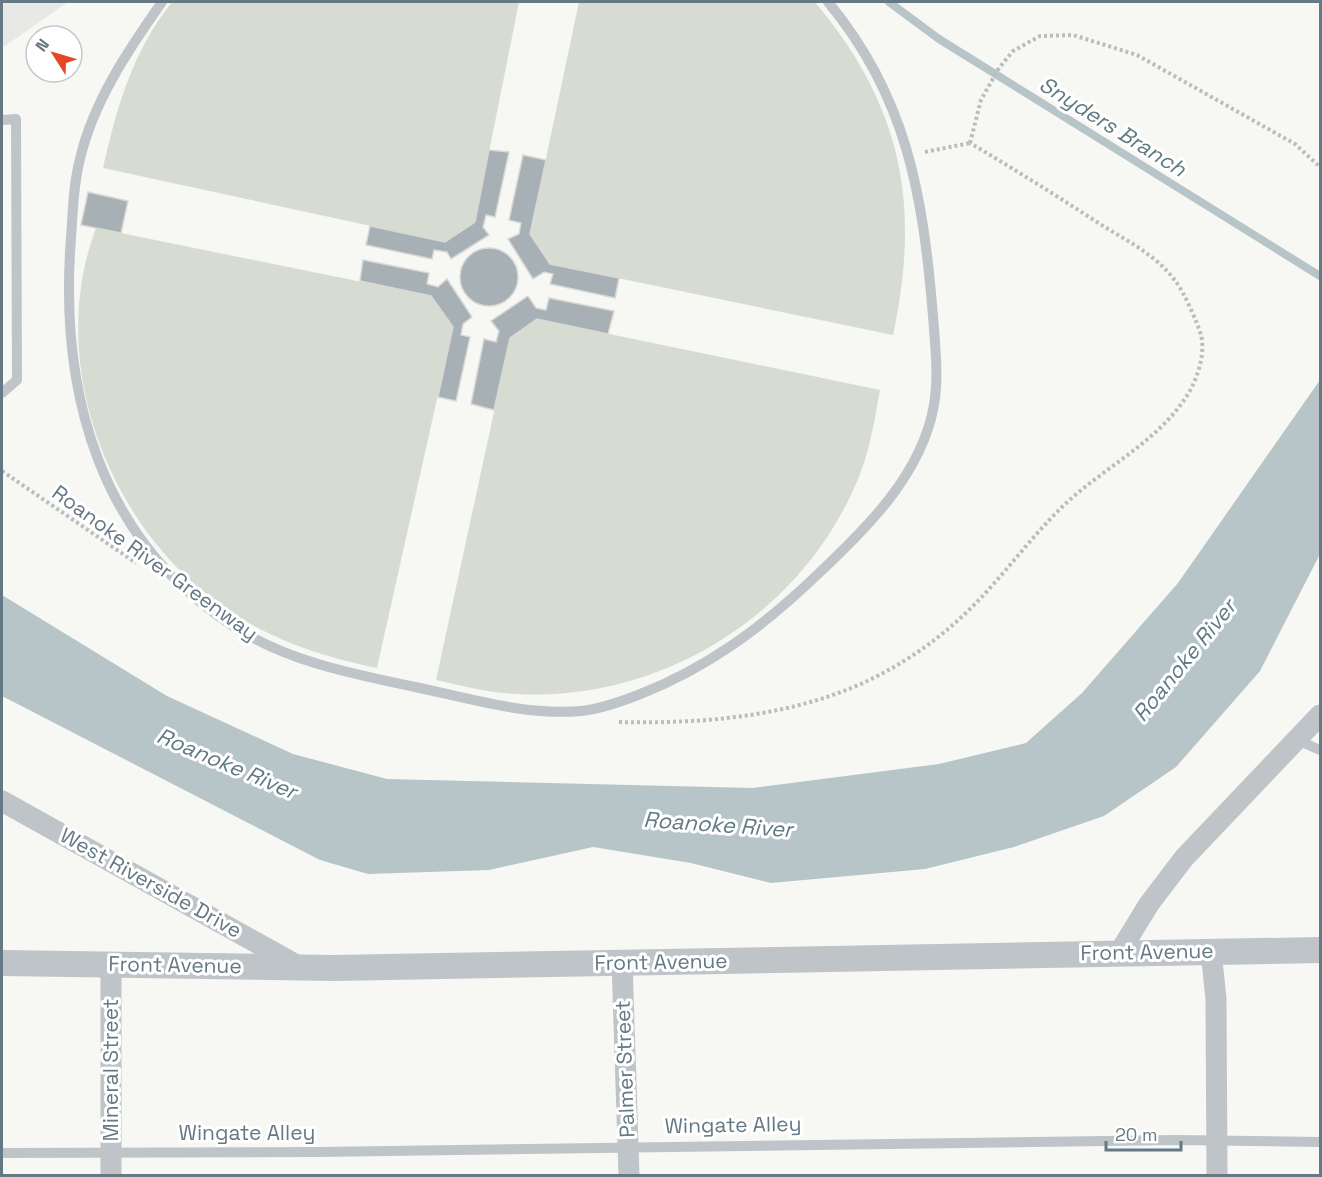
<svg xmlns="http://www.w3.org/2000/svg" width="1322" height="1177" viewBox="0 0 1322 1177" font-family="'Space Grotesk',sans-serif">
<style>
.built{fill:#e8e8e7}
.green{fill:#d7dcd3}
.water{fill:#b7c5c8}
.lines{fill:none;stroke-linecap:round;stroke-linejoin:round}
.stream{stroke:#b7c5c8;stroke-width:8}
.building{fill:#a7b0b5;stroke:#d8d8d6;stroke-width:1.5}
.path{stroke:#b9bdbf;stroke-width:4;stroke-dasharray:3 3;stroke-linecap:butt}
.service{stroke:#bfc4c8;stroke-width:10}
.minor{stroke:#bfc4c8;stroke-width:21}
.tertiary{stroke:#bfc4c8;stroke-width:26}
.labels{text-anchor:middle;stroke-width:6;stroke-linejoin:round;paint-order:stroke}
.street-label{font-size:21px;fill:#657985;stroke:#fff}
.water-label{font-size:22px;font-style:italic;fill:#617b82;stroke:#fff}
</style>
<rect width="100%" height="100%" fill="#f7f7f4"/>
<polygon class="built" points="2,2 68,2 2,48"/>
<g class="green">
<path d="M172 2H519L475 222 445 242 103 168C116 109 133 50 172 2Z"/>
<path d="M579 2H815C902 106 921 204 893 335L550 264 530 234Z"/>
<path d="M96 228 431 296 453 327 377 668C323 657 272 640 226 609 108 528 45 363 96 228Z"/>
<path d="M537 319 880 390C874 423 869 456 855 486 798 617 659 702 517 694 489 693 463 686 436 680L510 338Z"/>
</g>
<polygon class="water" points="1320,380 1320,554 1260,671 1176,767 1104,816 1014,847 925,869 771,883 691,863 593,847 489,870 368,874 320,860 2,696 2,595 167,696 293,754 387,779 753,788 939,764 1026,743 1082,693 1178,583"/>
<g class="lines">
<polyline class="stream" points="889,2 939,39 1320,276"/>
</g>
<g class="building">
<polygon points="489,150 509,152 495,217 486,215 483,227 489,235 451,259 447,252 434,250 432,259 366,245 370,226 445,242 475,222"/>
<polygon points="523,155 546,160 530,234 550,264 619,278 615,298 550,284 553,274 544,272 533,279 508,239 519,234 521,223 509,220"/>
<polygon points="88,192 128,201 121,233 81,225"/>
<circle cx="489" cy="277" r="29"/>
<polygon points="363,260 429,273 427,284 438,287 447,279 472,317 463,324 461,335 470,337 456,401 438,397 453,327 431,296 360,281"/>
<polygon points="528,296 536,308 546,310 549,298 614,311 608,334 537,319 510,338 494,410 471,404 484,339 496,342 499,331 491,321"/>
</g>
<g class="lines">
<g class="path">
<polyline points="970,143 981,100 999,68 1013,51 1040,36 1073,35 1137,55 1295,144 1320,167"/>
<polyline points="925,152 970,143"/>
<polyline points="2,471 136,563"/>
<path d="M619 722C701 724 787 717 863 683 904 664 940 639 972 607 1004 575 1031 537 1064 505 1102 469 1154 444 1184 400 1196 384 1206 355 1201 335 1197 322 1184 292 1176 282 1157 255 1127 241 1100 224 1057 196 1014 169 970 143"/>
</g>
<g class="service">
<path d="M162 2C129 49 93 102 80 159 73 185 73 212 71 238 59 392 99 541 236 628 290 662 353 674 415 687 468 698 526 716 581 711 601 709 620 702 638 695 708 668 764 626 818 574 867 528 922 474 934 405 939 375 935 345 933 316 923 195 907 97 828 2"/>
<polyline points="2,120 16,119 17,380 2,393"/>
<polyline points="1297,740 1320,750"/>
<polyline points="2,1153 318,1152 1176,1140 1320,1142"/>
</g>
<g class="minor">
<polyline points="2,801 300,967"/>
<polyline points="1211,951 1216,999 1217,1176"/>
<polyline points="1119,953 1149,904 1184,858 1320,715"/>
<polyline points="622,962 629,1176"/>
<polyline points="111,1176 111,964"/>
</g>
<polyline class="tertiary" points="2,963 334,968 1320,950"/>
</g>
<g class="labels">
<g class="street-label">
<text transform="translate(155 563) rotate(36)" y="7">Roanoke River Greenway</text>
<text transform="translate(151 883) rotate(29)" y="7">West Riverside Drive</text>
<text transform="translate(1147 952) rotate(-1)" y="7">Front Avenue</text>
<text transform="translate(661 962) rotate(-1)" y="7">Front Avenue</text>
<text transform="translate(175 965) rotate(1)" y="7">Front Avenue</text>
<text transform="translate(625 1069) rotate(-92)" y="7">Palmer Street</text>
<text transform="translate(111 1070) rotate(-90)" y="7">Mineral Street</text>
<text transform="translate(733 1125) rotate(-1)" y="7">Wingate Alley</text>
<text x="247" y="1140">Wingate Alley</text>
</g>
<g class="water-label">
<text transform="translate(1113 126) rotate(32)" y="8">Snyders Branch</text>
<text transform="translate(1184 660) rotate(-51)" y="8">Roanoke River</text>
<text transform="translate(227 763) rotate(23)" y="8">Roanoke River</text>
<text transform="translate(718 824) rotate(4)" y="8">Roanoke River</text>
</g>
</g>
<rect width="1322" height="1177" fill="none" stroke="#657985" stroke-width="6"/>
<g transform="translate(54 54) rotate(307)"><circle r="28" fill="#ffffff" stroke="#c1c9ce" stroke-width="1.5"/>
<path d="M0-4.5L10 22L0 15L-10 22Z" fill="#e64624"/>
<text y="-9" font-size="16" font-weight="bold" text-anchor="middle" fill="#657985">N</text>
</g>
<path d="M1106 1141v9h75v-9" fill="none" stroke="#657985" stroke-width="3"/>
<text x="1115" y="1141" font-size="18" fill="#657985" stroke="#ffffff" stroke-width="4.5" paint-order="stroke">20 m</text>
</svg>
